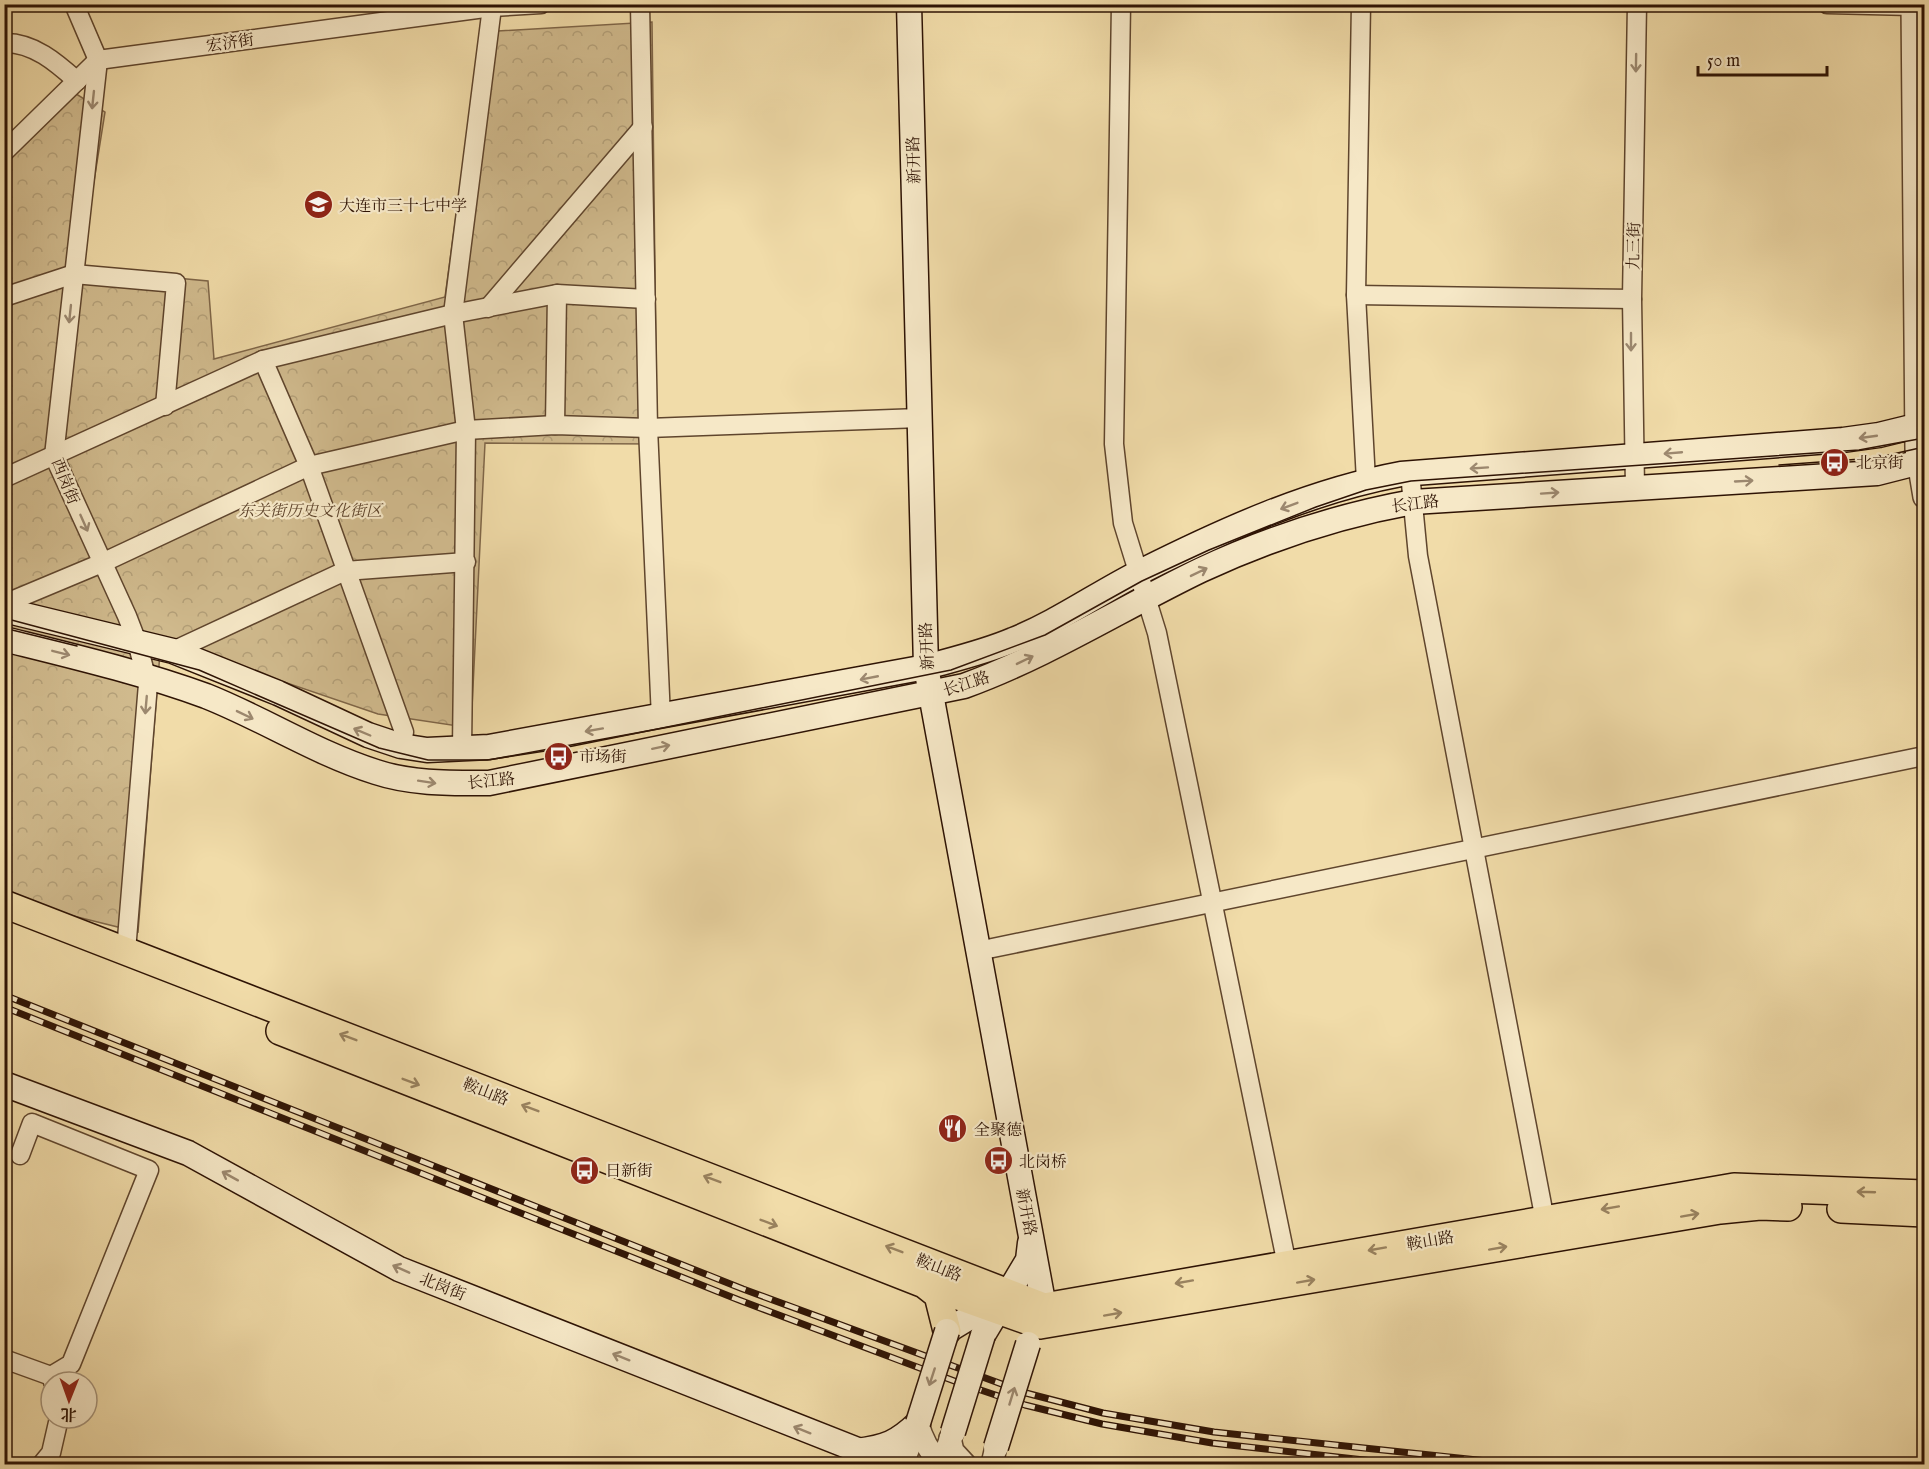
<svg xmlns="http://www.w3.org/2000/svg" width="1929" height="1469" viewBox="0 0 1929 1469" font-family="'IM FELL English','Noto Serif SC',serif">
<style>
.park{fill:url(#park-crowns);stroke:#7f6648;stroke-width:1.5}
.lines{fill:none;stroke-linecap:round;stroke-linejoin:round}
.minor-casing{stroke:#5f452d;stroke-width:21}
.tertiary-casing{stroke:#5f452d;stroke-width:24}
.secondary-casing{stroke:#2e1304;stroke-width:27}
.primary-casing{stroke:#2e1304;stroke-width:30}
.minor{stroke:#f6e8c7;stroke-width:18}
.tertiary{stroke:#f6e8c7;stroke-width:21}
.secondary{stroke:#f6e8c7;stroke-width:24}
.primary{stroke:#f1dca9;stroke-width:27}
.tram{stroke:#2e1304;stroke-width:1.5}
.rail-casing{stroke:#2e1304;stroke-width:7}
.rail{stroke:#f6e8c7;stroke-width:4.5;stroke-dasharray:14;stroke-linecap:butt}
.secondary-bridge-casing{stroke:#2e1304;stroke-width:27;stroke-linecap:butt}
.secondary-bridge{stroke:#f6e8c7;stroke-width:24}
.oneway{stroke:#9c886f}
.oneway2{stroke:#99825f}
.labels{text-anchor:middle;stroke-width:4.5;stroke-linejoin:round;paint-order:stroke}
.street-label{font-size:16px;fill:#2e1304;stroke:#f6e8c7}
.poi-label{font-size:16px;fill:#2e1304;stroke:#f6e8c7;text-anchor:start}
.park-label{font-size:16px;font-style:italic;fill:#5f452d;stroke:#f6e8c7}
</style>
<defs>
<pattern id="park-crowns" width="20" height="18" patternUnits="userSpaceOnUse" patternTransform="scale(1.5)"><rect width="20" height="18" fill="#d0ba8d"/><path d="M2 6a3 3 0 1 1 6 0M12 15a3 3 0 1 1 6 0" fill="none" stroke="#b39f78"/></pattern>
</defs>
<rect width="100%" height="100%" fill="#f1dca9"/>
<filter id="stains"><feTurbulence type="fractalNoise" baseFrequency=".00333" numOctaves="4"/><feColorMatrix values="0 0 0 0 .2 0 0 0 0 .09 0 0 0 0 .02 0 0 0 .5 -.17"/></filter>
<radialGradient id="worn" r=".72"><stop offset=".6" stop-color="#630" stop-opacity="0"/><stop offset="1" stop-color="#630" stop-opacity=".3"/></radialGradient>
<polygon class="park" points="652,22 657,444 485,443 471,728 378,714 161,640 138,932 45,909 5,893 5,142 62,85 105,112 80,269 208,281 214,359 445,297 481,32"/>
<g class="lines">
<defs>
<g id="minor">
<polyline points="74,4 98,60 54,456 127,616 137,642 148,684 126,951"/>
<polyline points="640,4 648,428 661,718"/>
<polyline points="1121,4 1114,444 1123,523 1157,633 1287,1265"/>
<polyline points="1361,4 1356,295 1366,481"/>
<polyline points="1827,4 1912,6"/>
<path d="M4 43C33 42 57 63 77 81"/>
<polyline points="4,152 98,60 492,7 541,4"/>
<polyline points="1356,295 1632,299"/>
<polyline points="4,297 74,274 176,283 165,406"/>
<polyline points="488,308 643,127"/>
<polyline points="263,360 309,466 404,732 401,746"/>
<polyline points="555,425 557,294"/>
<polyline points="1410,473 1418,556 1547,1231"/>
<polyline points="4,478 263,360 453,314 557,294 646,299"/>
<polyline points="1635,488 1632,299 1637,4"/>
<polyline points="4,604 102,563 309,466 466,430 555,425 648,428 920,418"/>
<polyline points="173,651 345,571 466,562"/>
<polyline points="462,749 466,430 453,314 492,7"/>
<polyline points="978,951 1924,756"/>
<polyline points="20,1155 32,1123 149,1170 71,1364 51,1376"/>
<polyline points="4,1359 51,1376 53,1382"/>
<polyline points="42,1464 51,1453 59,1418"/>
</g>
<g id="tertiary">
<polyline points="1912,4 1916,449 1924,497"/>
<path d="M918 1423C922 1440 929 1452 941 1464L953 1432"/>
<polyline points="950,1438 953,1451 965,1464"/>
<polyline points="903,1464 918,1423"/>
<polyline points="992,1464 996,1447"/>
</g>
<g id="secondary">
<polyline points="909,4 926,667 1044,1307 1041,1323"/>
<path d="M4 610 173 651 278 693 368 735 401 746 427 750 489 747 926 667C955 659 985 652 1013 640 1058 622 1098 593 1142 571 1224 530 1310 491 1401 474L1843 440 1879 435 1924 424"/>
<path d="M4 639C72 656 140 672 206 696 264 719 316 753 376 772 412 784 452 783 489 783L964 686C1047 656 1122 608 1201 570 1268 539 1341 515 1413 502L1877 473 1924 461"/>
<polyline points="4,1084 188,1153 399,1269 893,1464"/>
<polyline points="947,1331 970,1317 995,1310"/>
<polyline points="983,1335 1028,1260 1030,1243"/>
<path d="M857 1451C886 1447 897 1443 918 1423"/>
</g>
<g id="primary">
<polyline points="4,904 1044,1307 1734,1187 1924,1194"/>
<polyline points="280,1031 924,1284 938,1295 947,1331"/>
<polyline points="1841,1209 1924,1213"/>
<polyline points="925,1284 1040,1325 1720,1210 1760,1206 1788,1207"/>
</g>
</defs>
<use href="#minor" class="minor-casing"/>
<use href="#tertiary" class="tertiary-casing"/>
<use href="#secondary" class="secondary-casing"/>
<use href="#primary" class="primary-casing"/>
<use href="#minor" class="minor"/>
<use href="#tertiary" class="tertiary"/>
<use href="#secondary" class="secondary"/>
<use href="#primary" class="primary"/>
<g class="tram">
<polyline points="1779,465 1875,458 1924,447"/>
<polyline points="4,618 199,670 379,748 428,760 487,760 558,749 951,670 1045,635 1142,581 1209,550 1316,507 1366,490 1411,481 1859,450 1924,438"/>
<polyline points="4,628 77,646"/>
</g>
<defs>
<g id="rail">
<polyline points="4,995 743,1289 1026,1393 1103,1413 1214,1432 1515,1464"/>
<polyline points="4,1007 739,1300 957,1382 1025,1405 1102,1424 1212,1443 1400,1464"/>
</g>
</defs>
<use href="#rail" class="rail-casing"/>
<use href="#rail" class="rail"/>
<defs>
<g id="secondary-bridge">
<polyline points="918,1423 947,1331"/>
<polyline points="953,1432 983,1335"/>
<polyline points="996,1447 1028,1344"/>
</g>
</defs>
<use href="#secondary-bridge" class="secondary-bridge-casing"/>
<use href="#secondary-bridge" class="secondary-bridge"/>
</g>
<defs><path id="oneway-shaft" d="M-6 0H5M1.5-3L5.5 0L1.5 3" fill="none" stroke-width="1.6" stroke-linecap="round" stroke-linejoin="round" transform="scale(1.5)"/></defs>
<g class="oneway">
<use href="#oneway-shaft" transform="translate(1636 63) rotate(91)"/>
<use href="#oneway-shaft" transform="translate(93 100) rotate(96)"/>
<use href="#oneway-shaft" transform="translate(70 314) rotate(96)"/>
<use href="#oneway-shaft" transform="translate(1631 342) rotate(90)"/>
<use href="#oneway-shaft" transform="translate(1868 437) rotate(172)"/>
<use href="#oneway-shaft" transform="translate(1673 453) rotate(175)"/>
<use href="#oneway-shaft" transform="translate(1479 468) rotate(176)"/>
<use href="#oneway-shaft" transform="translate(1744 481) rotate(-3)"/>
<use href="#oneway-shaft" transform="translate(1550 493) rotate(-4)"/>
<use href="#oneway-shaft" transform="translate(1289 506) rotate(159)"/>
<use href="#oneway-shaft" transform="translate(84 523) rotate(66)"/>
<use href="#oneway-shaft" transform="translate(1199 572) rotate(-26)"/>
<use href="#oneway-shaft" transform="translate(61 653) rotate(14)"/>
<use href="#oneway-shaft" transform="translate(1025 660) rotate(-26)"/>
<use href="#oneway-shaft" transform="translate(869 678) rotate(169)"/>
<use href="#oneway-shaft" transform="translate(146 705) rotate(95)"/>
<use href="#oneway-shaft" transform="translate(245 715) rotate(26)"/>
<use href="#oneway-shaft" transform="translate(594 730) rotate(170)"/>
<use href="#oneway-shaft" transform="translate(362 732) rotate(-157)"/>
<use href="#oneway-shaft" transform="translate(661 747) rotate(-12)"/>
<use href="#oneway-shaft" transform="translate(427 782) rotate(9)"/>
<use href="#oneway-shaft" transform="translate(230 1176) rotate(-151)"/>
<use href="#oneway-shaft" transform="translate(401 1269) rotate(-156)"/>
<use href="#oneway-shaft" transform="translate(621 1357) rotate(-158)"/>
<use href="#oneway-shaft" transform="translate(932 1377) rotate(108)"/>
<use href="#oneway-shaft" transform="translate(1012 1396) rotate(-73)"/>
<use href="#oneway-shaft" transform="translate(802 1430) rotate(-158)"/>
</g>
<g class="oneway2">
<use href="#oneway-shaft" transform="translate(348 1037) rotate(-159)"/>
<use href="#oneway-shaft" transform="translate(411 1082) rotate(21)"/>
<use href="#oneway-shaft" transform="translate(530 1108) rotate(-159)"/>
<use href="#oneway-shaft" transform="translate(712 1179) rotate(-159)"/>
<use href="#oneway-shaft" transform="translate(1866 1192) rotate(-178)"/>
<use href="#oneway-shaft" transform="translate(1610 1208) rotate(170)"/>
<use href="#oneway-shaft" transform="translate(1690 1215) rotate(-10)"/>
<use href="#oneway-shaft" transform="translate(769 1223) rotate(21)"/>
<use href="#oneway-shaft" transform="translate(1498 1248) rotate(-10)"/>
<use href="#oneway-shaft" transform="translate(894 1249) rotate(-159)"/>
<use href="#oneway-shaft" transform="translate(1377 1249) rotate(170)"/>
<use href="#oneway-shaft" transform="translate(1306 1281) rotate(-10)"/>
<use href="#oneway-shaft" transform="translate(1184 1282) rotate(170)"/>
<use href="#oneway-shaft" transform="translate(1113 1314) rotate(-10)"/>
</g>
<defs>
<symbol id="school-disc" viewBox="-11 -11 22 22"><circle r="9.5" fill="#8f2418" stroke="#f6e8c7"/><path d="M0-5L7-2L0 1L-7-2ZM-4 1L0 2.5L4 1V4Q0 6-4 4Z" fill="#fff"/></symbol>
<symbol id="bus-disc" viewBox="-11 -11 22 22"><circle r="9.5" fill="#8f2418" stroke="#f6e8c7"/><path d="M-5-6H5V4H4V6H2V4H-2V6H-4V4H-5ZM-3.5-4V0h7V-4ZM-3.5 1.2v1.5H-2V1.2ZM2 1.2v1.5H3.5V1.2Z" fill="#fff"/></symbol>
<symbol id="restaurant-disc" viewBox="-11 -11 22 22"><circle r="9.5" fill="#8f2418" stroke="#f6e8c7"/><path d="M-5-6h1v4h1v-4h1v4h1v-4h1v5L-1.5 .5V6h-2V.5L-5-1ZM5-6V6H3V1.5H1.5Q1.5-4 5-6Z" fill="#fff"/></symbol>
</defs>
<g fill-rule="evenodd">
<use href="#school-disc" x="302" y="188" width="33" height="33"/>
<use href="#bus-disc" x="1818" y="446" width="33" height="33"/>
<use href="#bus-disc" x="542" y="740" width="33" height="33"/>
<use href="#restaurant-disc" x="936" y="1112" width="33" height="33"/>
<use href="#bus-disc" x="982" y="1144" width="33" height="33"/>
<use href="#bus-disc" x="568" y="1154" width="33" height="33"/>
</g>
<g class="labels">
<g class="street-label">
<text transform="translate(230 42) rotate(-8)" y="6">宏济街</text>
<text transform="translate(913 160) rotate(-92)" y="6">新开路</text>
<text transform="translate(1633 246) rotate(-89)" y="6">九三街</text>
<text transform="translate(66 481) rotate(68)" y="6">西岗街</text>
<text transform="translate(1415 503) rotate(-7)" y="6">长江路</text>
<text transform="translate(926 646) rotate(-93)" y="6">新开路</text>
<text transform="translate(966 683) rotate(-18)" y="6">长江路</text>
<text transform="translate(491 780) rotate(-6)" y="6">长江路</text>
<text transform="translate(486 1091) rotate(21)" y="6">鞍山路</text>
<text transform="translate(1027 1212) rotate(79)" y="6">新开路</text>
<text transform="translate(1430 1240) rotate(-10)" y="6">鞍山路</text>
<text transform="translate(939 1267) rotate(21)" y="6">鞍山路</text>
<text transform="translate(443 1286) rotate(22)" y="6">北岗街</text>
</g>
<g class="poi-label">
<text x="339" y="211">大连市三十七中学</text>
<text x="1856" y="468">北京街</text>
<text x="579" y="762">市场街</text>
<text x="974" y="1135">全聚德</text>
<text x="1019" y="1167">北岗桥</text>
<text x="605" y="1176">日新街</text>
</g>
<g class="park-label">
<text x="310" y="516">东关街历史文化街区</text>
</g>
</g>
<rect width="1929" height="1469" fill="none" stroke="#f1dca9" stroke-width="24"/>
<rect x="6" y="6" width="1917" height="1457" fill="none" stroke="#2e1304" stroke-width="3"/>
<rect x="12" y="12" width="1905" height="1445" fill="none" stroke="#2e1304" stroke-width="1.5"/>
<g transform="translate(69 1400) rotate(181)"><circle r="28" fill="#f6e8c7" stroke="#a69379" stroke-width="1.5"/>
<path d="M0-4.5L10 22L0 15L-10 22Z" fill="#8f2418"/>
<text y="-9" font-size="16" font-weight="bold" text-anchor="middle" fill="#2e1304">北</text>
</g>
<path d="M1698 66v9h129v-9" fill="none" stroke="#2e1304" stroke-width="3"/>
<text x="1707" y="66" font-size="18" fill="#2e1304" stroke="#f6e8c7" stroke-width="4.5" paint-order="stroke">50 m</text>
<rect width="100%" height="100%" filter="url(#stains)"/>
<rect width="100%" height="100%" fill="url(#worn)"/>
</svg>
